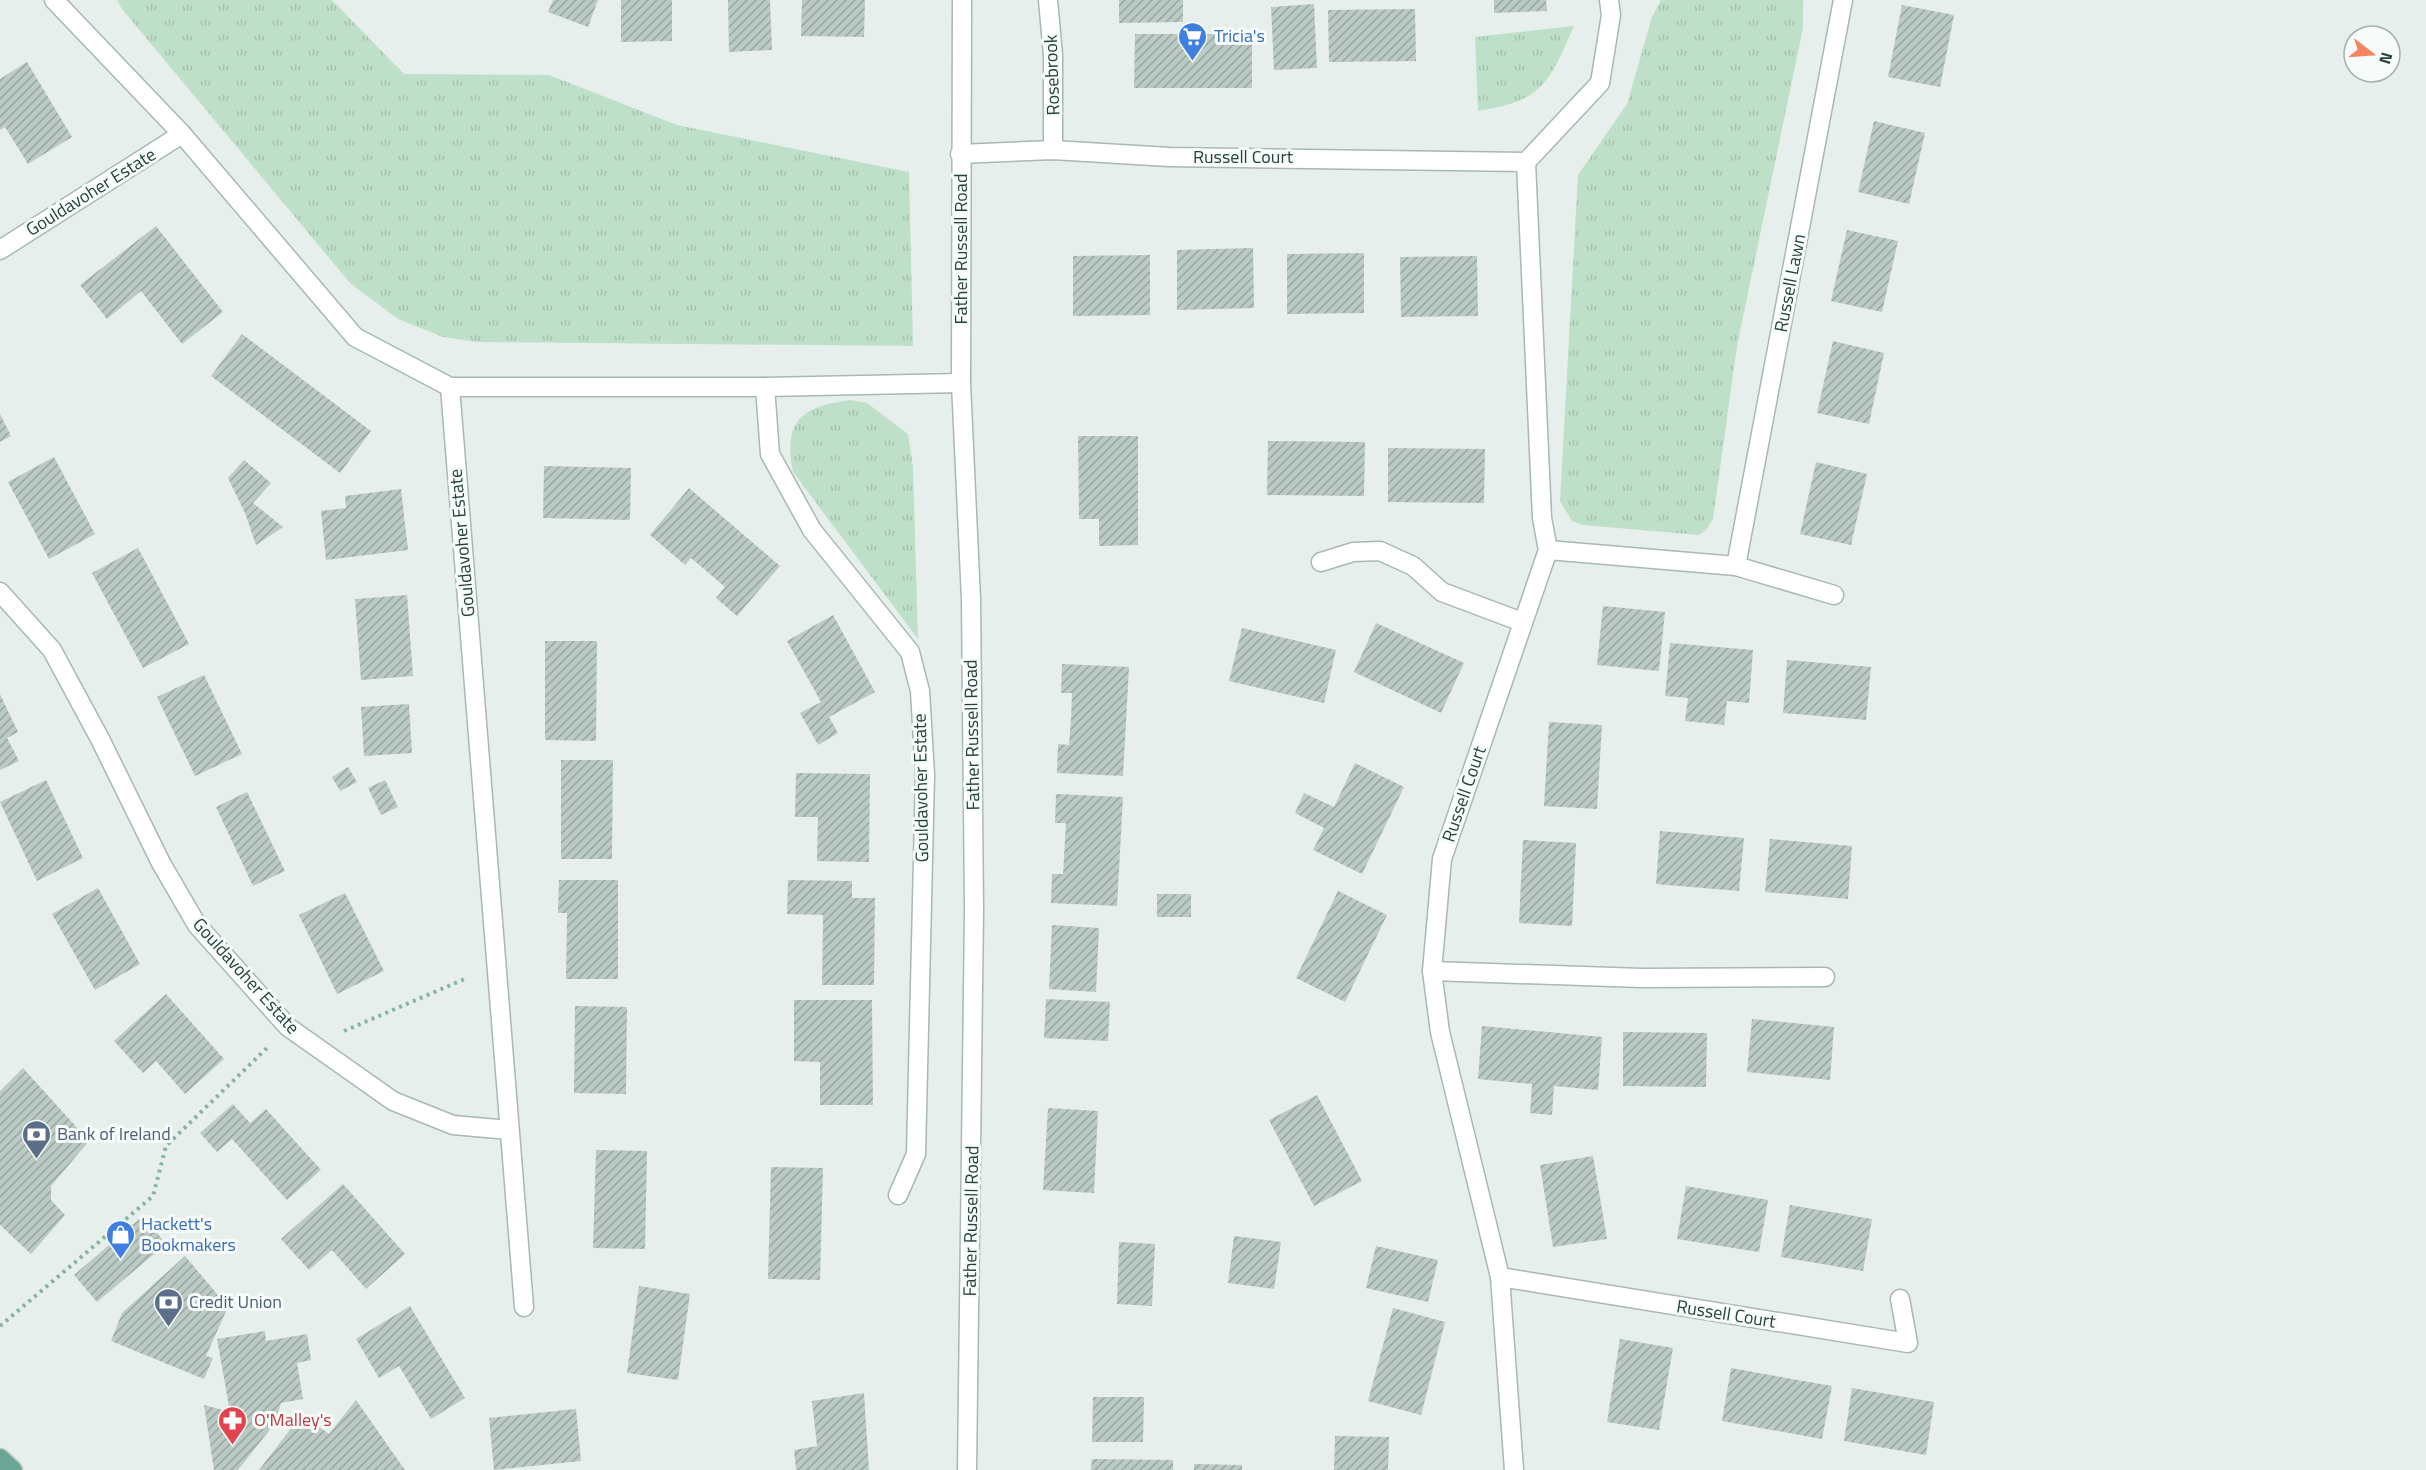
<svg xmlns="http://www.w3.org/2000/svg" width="2426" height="1470" viewBox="0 0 2426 1470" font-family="'Titillium Web',sans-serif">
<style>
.grass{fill:url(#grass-tufts)}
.building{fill:url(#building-hatch)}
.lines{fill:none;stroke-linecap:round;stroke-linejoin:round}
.minor-casing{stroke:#a8b8b2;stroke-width:21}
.major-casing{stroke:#c2cac8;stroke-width:21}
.path{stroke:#86b3a5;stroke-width:4;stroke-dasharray:3 4.5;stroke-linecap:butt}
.minor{stroke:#fff;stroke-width:18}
.major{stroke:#6aa596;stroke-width:18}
.labels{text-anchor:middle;stroke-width:6;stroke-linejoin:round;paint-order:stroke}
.shop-label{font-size:18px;fill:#366cbe;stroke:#f7fbf9;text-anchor:start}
.street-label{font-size:18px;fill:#24423a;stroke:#f7fbf9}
.service-label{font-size:18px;fill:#4e5e75;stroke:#f7fbf9;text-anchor:start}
.health-label{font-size:18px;fill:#be3a42;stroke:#f7fbf9;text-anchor:start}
</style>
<defs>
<pattern id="grass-tufts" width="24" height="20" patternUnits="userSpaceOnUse" patternTransform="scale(1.5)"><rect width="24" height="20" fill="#bfe0c8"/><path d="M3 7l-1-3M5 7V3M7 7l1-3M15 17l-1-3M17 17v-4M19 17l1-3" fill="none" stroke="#a4c1ad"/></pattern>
<pattern id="building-hatch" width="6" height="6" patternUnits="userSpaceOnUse" patternTransform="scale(1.5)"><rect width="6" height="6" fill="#bbcac4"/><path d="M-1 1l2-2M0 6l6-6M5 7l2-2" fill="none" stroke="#98a6a0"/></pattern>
</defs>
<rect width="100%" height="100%" fill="#e6efeb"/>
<g class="grass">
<polygon points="117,0 332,0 404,74 549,75 677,125 909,172 913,346 477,342 443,337 398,319 350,283 122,9"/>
<polygon points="1661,0 1803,0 1803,28 1737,346 1713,519 1706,530 1699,535 1583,525 1572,521 1560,501 1578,175 1627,104 1652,17"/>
<path d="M1574 26C1549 82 1544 101 1478 111L1475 37Z"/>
<path d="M851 400 867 403 908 434 913 467 918 639 793 472C782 420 803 406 851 400Z"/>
</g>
<g class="building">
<polygon points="553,0 598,0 588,27 548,12"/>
<polygon points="621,0 672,0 672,41 621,42"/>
<polygon points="728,0 770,0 772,50 729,52"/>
<polygon points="802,0 865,0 864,37 801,36"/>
<polygon points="1119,0 1183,0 1183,22 1119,23"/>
<polygon points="1494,0 1546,0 1547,11 1494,13"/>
<polygon points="1314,4 1317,68 1274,70 1271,7"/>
<polygon points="1902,5 1954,15 1940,87 1888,77"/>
<polygon points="1415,9 1416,61 1329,62 1328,10"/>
<polygon points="1135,34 1252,34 1252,88 1134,88"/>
<polygon points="27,62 72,137 28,164 5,127 0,130 0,79"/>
<polygon points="1874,121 1925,133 1909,204 1858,192"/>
<polygon points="156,226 223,312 182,344 141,291 107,319 80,285"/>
<polygon points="1847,230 1898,241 1882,312 1831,301"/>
<polygon points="1253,248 1254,308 1177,310 1177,250"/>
<polygon points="1364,253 1364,313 1287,314 1287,254"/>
<polygon points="1150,255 1150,315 1073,316 1073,256"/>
<polygon points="1477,256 1478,316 1401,317 1400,257"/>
<polygon points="242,334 371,431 340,473 211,376"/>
<polygon points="1833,341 1884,353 1869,424 1817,413"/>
<polygon points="0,414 11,436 0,442"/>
<polygon points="1078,436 1138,436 1138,545 1099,546 1099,519 1079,519"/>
<polygon points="1268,441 1365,442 1364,496 1267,495"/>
<polygon points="1388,448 1485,449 1484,503 1388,502"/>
<polygon points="54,457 95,534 49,559 8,482"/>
<polygon points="244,460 271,483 253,503 283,527 256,545 245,513 228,478"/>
<polygon points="1816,462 1867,474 1851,545 1800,534"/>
<polygon points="544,466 631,468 630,520 543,518"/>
<polygon points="689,488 780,566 737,616 716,598 725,587 691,558 685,565 650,535"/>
<polygon points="401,489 408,550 326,560 321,511 346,508 345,496"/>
<polygon points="138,548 189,644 143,668 92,573"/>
<polygon points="407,595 413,676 361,680 355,599"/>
<polygon points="1603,606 1665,612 1659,671 1597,665"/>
<polygon points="833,615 875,692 829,717 838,733 818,745 800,713 821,702 787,641"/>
<polygon points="1376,623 1464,663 1441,713 1354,672"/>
<polygon points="1242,628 1336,650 1324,703 1229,681"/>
<polygon points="545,641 597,641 596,741 545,740"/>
<polygon points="1670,643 1753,650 1749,703 1727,701 1724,725 1685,721 1688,698 1665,696"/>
<polygon points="1787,660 1871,667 1866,720 1783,713"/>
<polygon points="1062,664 1129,667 1123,776 1057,773 1058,744 1069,745 1071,719 1072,693 1061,693"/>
<polygon points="204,675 242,754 195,776 157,697"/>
<polygon points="0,694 18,732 7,738 19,761 0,770"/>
<polygon points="409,704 412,753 364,756 361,707"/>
<polygon points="1549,722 1602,725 1597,809 1544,806"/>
<polygon points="561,760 613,760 612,859 561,859"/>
<polygon points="1355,763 1404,787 1362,874 1313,850 1324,828 1295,813 1304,793 1334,807"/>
<polygon points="348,767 357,782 340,791 332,777"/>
<polygon points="796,773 870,774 869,862 817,861 818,817 795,817"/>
<polygon points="46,780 83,858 37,881 0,802"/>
<polygon points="385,780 398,807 381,815 368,788"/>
<polygon points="247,792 285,871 253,886 216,807"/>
<polygon points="1056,794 1123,797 1117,906 1051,903 1052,874 1063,874 1066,823 1055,823"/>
<polygon points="1660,831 1744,838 1739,891 1656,884"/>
<polygon points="1770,839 1852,846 1848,899 1765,892"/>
<polygon points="1523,840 1576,843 1572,926 1519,923"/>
<polygon points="559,880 618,880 618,979 566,979 567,913 558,913"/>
<polygon points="788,880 852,881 852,898 875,898 874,985 822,985 823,915 787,914"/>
<polygon points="98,888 140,964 95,990 52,914"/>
<polygon points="1338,891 1387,915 1345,1002 1296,978"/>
<polygon points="345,893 384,971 337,994 299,915"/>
<rect x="1157" y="894" width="34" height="23"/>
<polygon points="1052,925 1099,928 1096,992 1049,989"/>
<polygon points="166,994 224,1059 185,1094 156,1061 143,1073 114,1041"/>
<polygon points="1046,999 1110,1002 1108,1041 1044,1038"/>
<polygon points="794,1000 872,1000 873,1105 820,1105 820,1062 794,1061"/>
<polygon points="575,1006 627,1007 626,1094 574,1093"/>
<polygon points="1752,1019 1834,1027 1830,1080 1747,1072"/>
<polygon points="1482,1026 1602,1037 1598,1090 1554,1086 1552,1115 1530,1113 1532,1084 1478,1079"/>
<polygon points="1623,1032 1707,1033 1706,1087 1623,1086"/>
<polygon points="23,1068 89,1141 51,1186 51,1200 65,1215 31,1254 0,1225 0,1091"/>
<polygon points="1317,1095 1362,1181 1314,1206 1269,1120"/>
<polygon points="233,1104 250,1123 266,1109 321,1170 287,1200 232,1139 217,1152 200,1133"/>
<polygon points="1048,1108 1098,1111 1094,1193 1043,1190"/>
<polygon points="596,1150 647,1151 645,1249 593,1248"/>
<polygon points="1593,1156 1607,1239 1553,1247 1540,1165"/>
<polygon points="771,1167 823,1168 820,1280 768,1279"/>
<polygon points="343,1184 405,1254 366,1289 332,1250 309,1270 281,1239"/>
<polygon points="1686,1186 1768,1200 1759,1252 1677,1239"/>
<polygon points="1790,1205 1872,1219 1863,1271 1781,1257"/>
<polygon points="143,1216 166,1244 97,1302 74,1275"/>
<polygon points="1234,1236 1281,1242 1274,1289 1228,1283"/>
<polygon points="1119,1242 1155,1244 1152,1306 1117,1304"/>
<polygon points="1376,1246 1438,1260 1428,1302 1366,1288"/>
<polygon points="185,1256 228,1307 206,1356 213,1358 204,1379 111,1341 122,1313"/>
<polygon points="639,1286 690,1294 678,1380 627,1373"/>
<polygon points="410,1306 465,1398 431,1419 399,1366 379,1378 356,1339"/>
<polygon points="1393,1308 1445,1322 1421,1415 1368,1401"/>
<polygon points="265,1331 266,1341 307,1334 311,1360 297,1363 303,1399 281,1403 275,1423 238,1470 214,1470 204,1405 230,1412 217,1339"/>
<polygon points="1620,1339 1673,1348 1659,1430 1607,1422"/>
<polygon points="1731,1368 1832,1386 1822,1439 1722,1421"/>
<polygon points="1852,1388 1934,1402 1926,1455 1844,1441"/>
<polygon points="864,1393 869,1470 796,1470 794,1450 817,1446 812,1401"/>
<polygon points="1093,1397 1144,1397 1143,1442 1092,1442"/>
<polygon points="356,1400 405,1470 259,1470 302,1414 329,1434"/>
<polygon points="576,1409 581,1461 494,1470 489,1418"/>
<polygon points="1335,1436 1389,1437 1388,1470 1334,1470"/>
<polygon points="1092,1459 1173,1460 1173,1470 1091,1470"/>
<polygon points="1194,1464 1242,1465 1242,1470 1194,1470"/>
</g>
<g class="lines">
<defs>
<g id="minor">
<polyline points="54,0 182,134 355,337 450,387 765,387 961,383"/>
<polyline points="962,0 961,383 971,599 974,910 967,1470"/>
<polyline points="1048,0 1053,55 1053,150"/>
<polyline points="960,154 1053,150 1169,157 1526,162"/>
<polyline points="0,250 182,134"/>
<polyline points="450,387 524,1307"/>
<polyline points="765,387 770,454 812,530 910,652 920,691 925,775 916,1154 898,1195"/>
<polyline points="1548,550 1736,566 1834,595"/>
<polyline points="1321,562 1353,552 1380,551 1413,566 1442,592 1522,622"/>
<polyline points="1736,566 1843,0"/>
<polyline points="0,592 52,650 100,739 161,863 197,925 288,1027 393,1101 453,1125 509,1130"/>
<polyline points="1432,971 1642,978 1825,977"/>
<polyline points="1500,1277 1908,1343 1900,1299"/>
<polyline points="1514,1470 1500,1277 1440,1032 1432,971 1442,859 1548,550 1542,518 1526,162 1600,83 1611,15 1609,0"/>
</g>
<polyline id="major" points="0,1458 13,1470"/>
</defs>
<use href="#minor" class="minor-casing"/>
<use href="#major" class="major-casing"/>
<g class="path">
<polyline points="344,1031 467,978"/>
<polyline points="0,1326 153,1196 166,1146 268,1047"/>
</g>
<use href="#minor" class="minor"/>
<use href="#major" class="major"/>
</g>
<defs>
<symbol id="supermarket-pin" viewBox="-11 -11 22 30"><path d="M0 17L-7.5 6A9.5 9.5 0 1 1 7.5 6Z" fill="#3f7fe0" stroke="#f7fbf9"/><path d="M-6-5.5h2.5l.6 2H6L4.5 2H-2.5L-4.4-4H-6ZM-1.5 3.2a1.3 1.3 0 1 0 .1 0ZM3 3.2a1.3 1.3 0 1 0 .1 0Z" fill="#fff"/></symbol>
<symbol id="bank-pin" viewBox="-11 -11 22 30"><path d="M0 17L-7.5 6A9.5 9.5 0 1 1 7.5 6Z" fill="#5c6f8a" stroke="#f7fbf9"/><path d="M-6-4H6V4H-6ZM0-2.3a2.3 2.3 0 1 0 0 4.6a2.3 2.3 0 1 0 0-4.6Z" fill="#fff"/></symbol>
<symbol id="shop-pin" viewBox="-11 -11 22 30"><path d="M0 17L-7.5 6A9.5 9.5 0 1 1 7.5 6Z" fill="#3f7fe0" stroke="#f7fbf9"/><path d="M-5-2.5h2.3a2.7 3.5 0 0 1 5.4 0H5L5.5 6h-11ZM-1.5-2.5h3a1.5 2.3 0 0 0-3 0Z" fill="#fff"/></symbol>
<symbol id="pharmacy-pin" viewBox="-11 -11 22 30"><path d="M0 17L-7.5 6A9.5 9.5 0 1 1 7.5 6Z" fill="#e0444e" stroke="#f7fbf9"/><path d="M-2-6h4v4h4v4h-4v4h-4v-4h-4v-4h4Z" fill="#fff"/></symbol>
</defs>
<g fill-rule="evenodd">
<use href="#supermarket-pin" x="1176" y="20" width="33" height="45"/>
<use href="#bank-pin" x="20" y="1118" width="33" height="45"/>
<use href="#shop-pin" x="104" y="1218" width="33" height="45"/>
<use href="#bank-pin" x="152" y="1286" width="33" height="45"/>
<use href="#pharmacy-pin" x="216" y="1404" width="33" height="45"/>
</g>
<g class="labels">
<g class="shop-label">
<text x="1214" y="42">Tricia's</text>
<text x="141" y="1230">Hackett's<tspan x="141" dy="21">Bookmakers</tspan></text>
</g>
<g class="street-label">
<text transform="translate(1052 75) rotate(-92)" y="6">Rosebrook</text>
<text x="1243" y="163">Russell Court</text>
<text transform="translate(91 192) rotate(-32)" y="6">Gouldavoher Estate</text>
<text transform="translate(961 249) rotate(-90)" y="6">Father Russell Road</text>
<text transform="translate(1790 283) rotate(-79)" y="6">Russell Lawn</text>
<text transform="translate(462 543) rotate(-95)" y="6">Gouldavoher Estate</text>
<text transform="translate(972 735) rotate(-91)" y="6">Father Russell Road</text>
<text transform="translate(921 788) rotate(-91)" y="6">Gouldavoher Estate</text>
<text transform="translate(1464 794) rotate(-71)" y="6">Russell Court</text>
<text transform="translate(246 976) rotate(48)" y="6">Gouldavoher Estate</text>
<text transform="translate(971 1221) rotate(-89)" y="6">Father Russell Road</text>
<text transform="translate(1726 1314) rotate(9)" y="6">Russell Court</text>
</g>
<g class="service-label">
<text x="57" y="1140">Bank of Ireland</text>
<text x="189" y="1308">Credit Union</text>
</g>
<g class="health-label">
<text x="254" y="1426">O'Malley's</text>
</g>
</g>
<g transform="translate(2372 54) rotate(107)"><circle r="28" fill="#f7fbf9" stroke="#a3b1ad" stroke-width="1.5"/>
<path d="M0-4.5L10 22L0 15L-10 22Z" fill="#f4845f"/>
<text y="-9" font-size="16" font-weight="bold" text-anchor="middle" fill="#24423a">N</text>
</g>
</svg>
